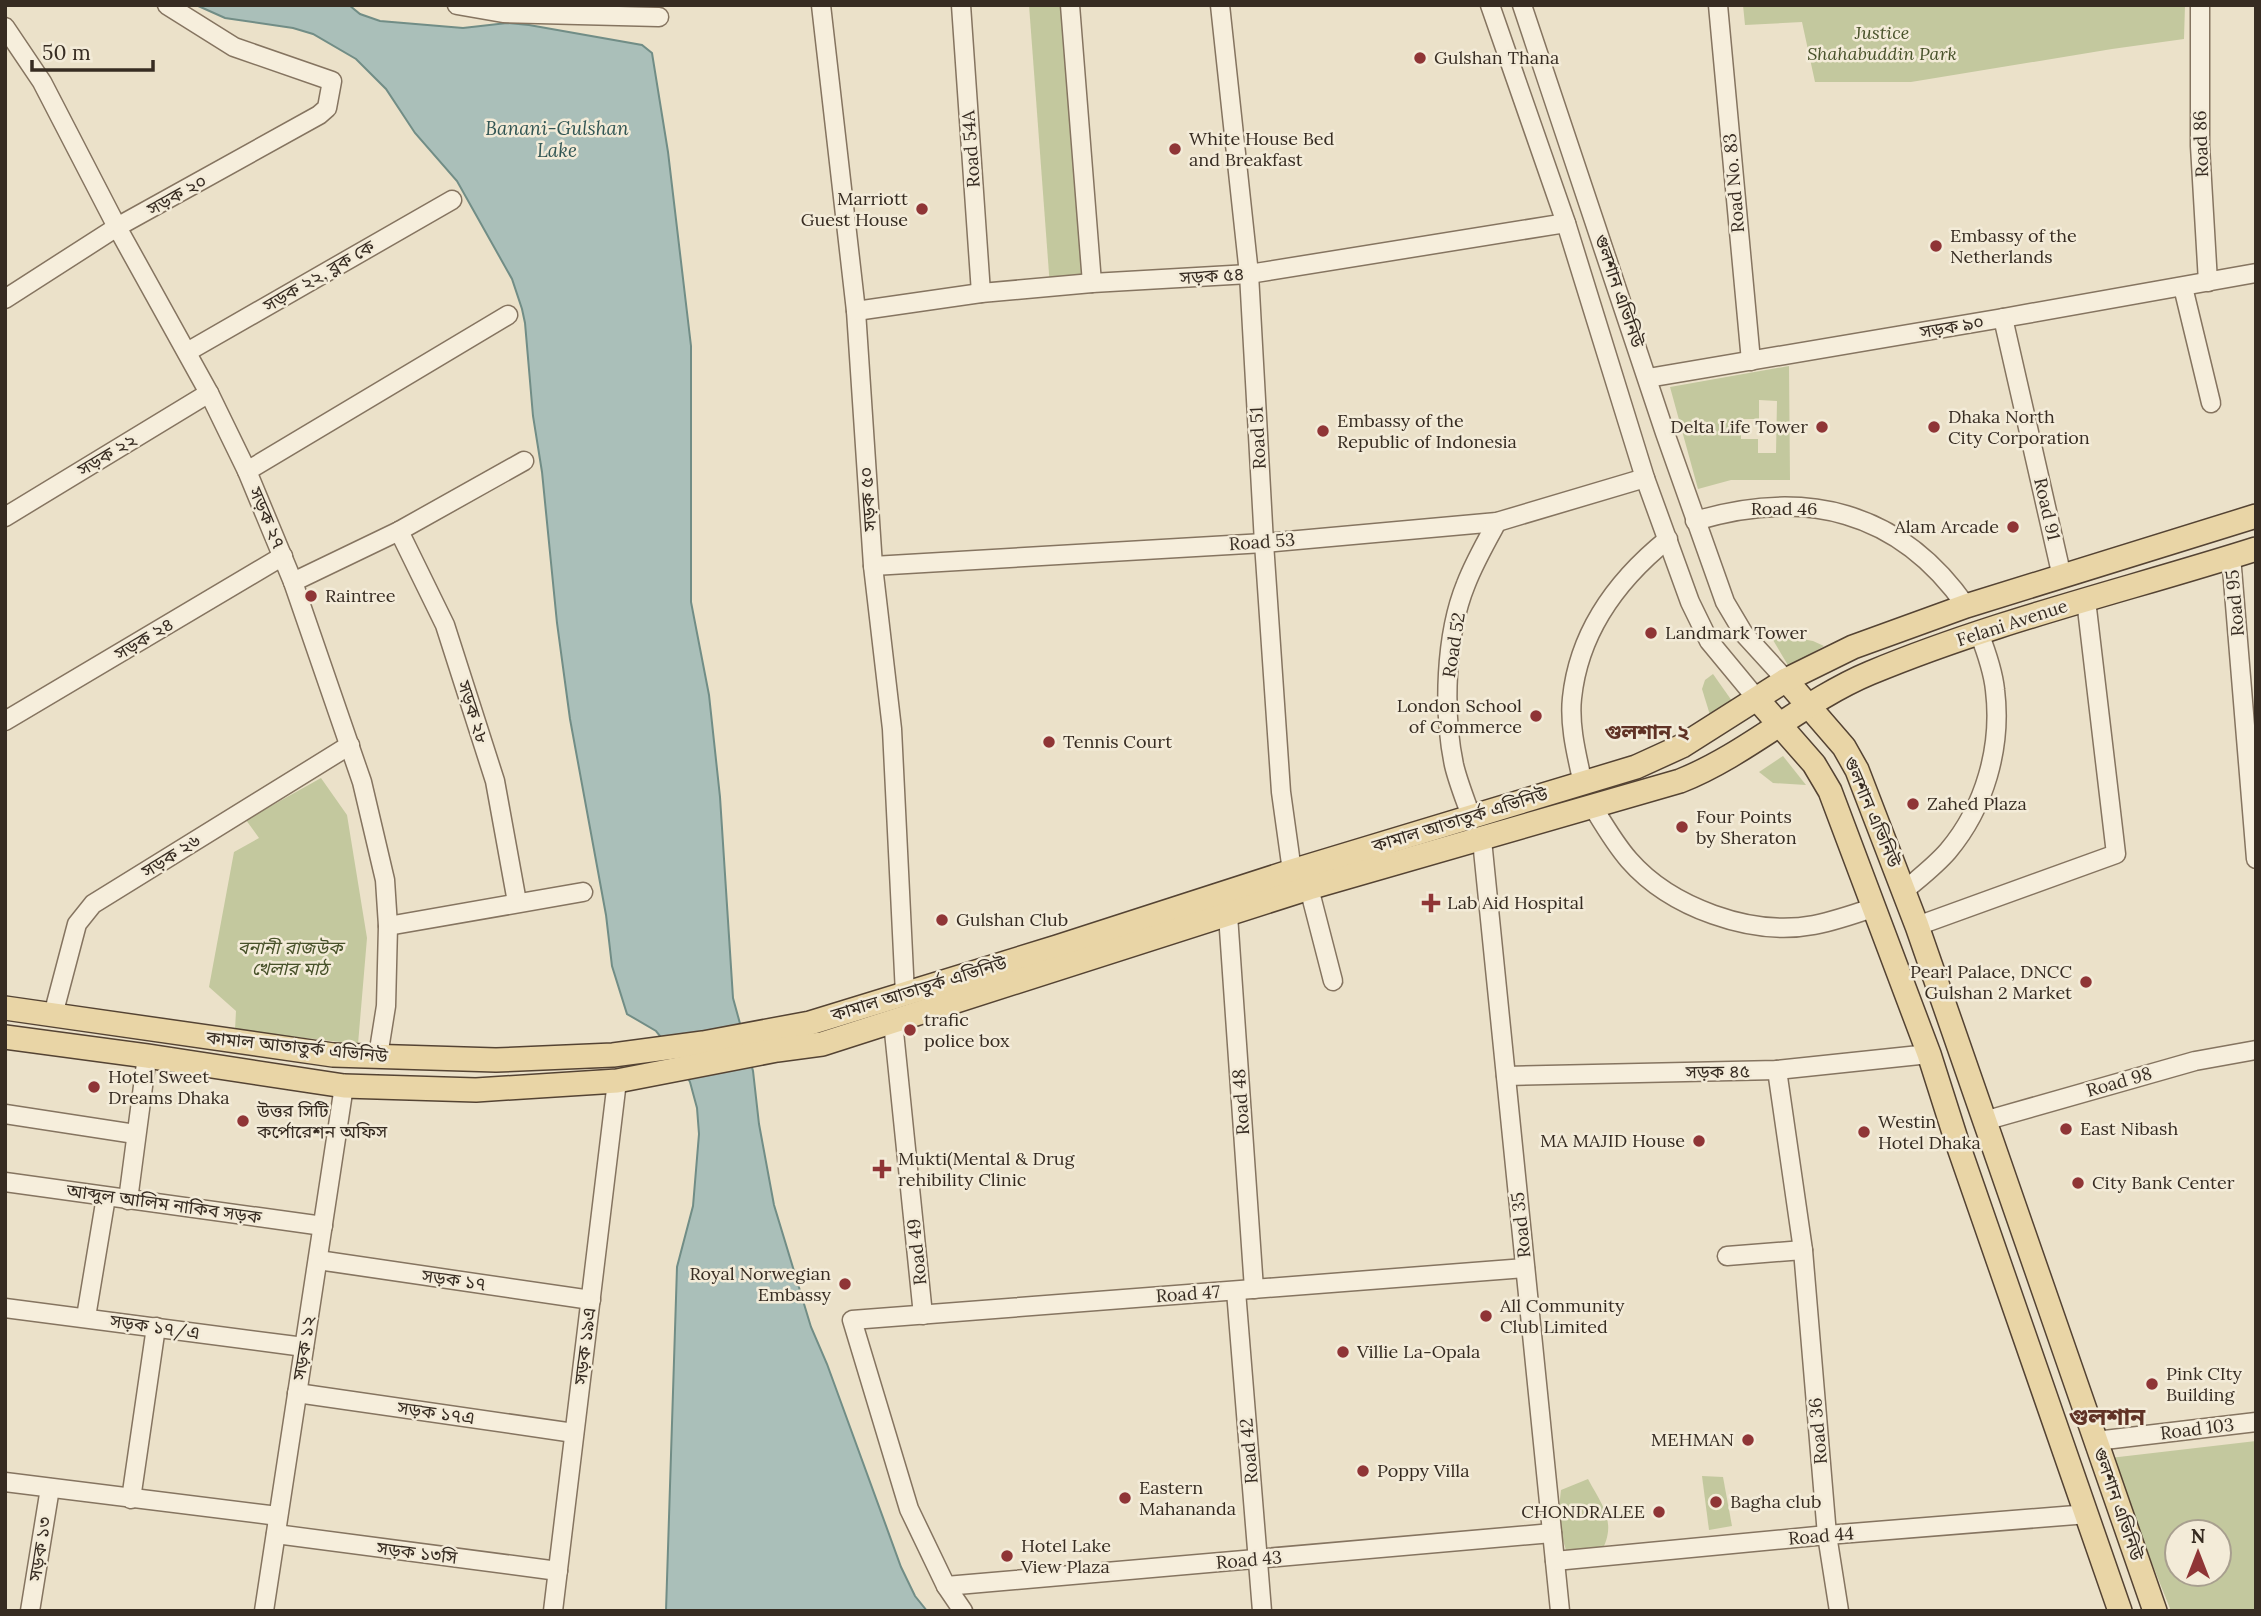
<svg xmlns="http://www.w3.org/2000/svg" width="2261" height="1616" viewBox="0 0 2261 1616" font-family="Lora,'Noto Sans Bengali',serif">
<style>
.green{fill:#c3c89e;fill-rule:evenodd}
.water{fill:#aabfb9;stroke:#718d86;stroke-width:2}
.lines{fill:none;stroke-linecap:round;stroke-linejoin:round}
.minor-casing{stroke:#857460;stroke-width:21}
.major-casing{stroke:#544333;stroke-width:26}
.minor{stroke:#f6eedc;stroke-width:18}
.major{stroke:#e9d5a6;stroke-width:23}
.poi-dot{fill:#8f3536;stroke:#f3ebd8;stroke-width:2.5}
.labels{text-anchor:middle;stroke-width:5;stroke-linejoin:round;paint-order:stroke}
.park-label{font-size:18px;font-style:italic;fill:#48522a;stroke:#f3ebd8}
.poi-label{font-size:18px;fill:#372c22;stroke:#f3ebd8;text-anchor:start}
.street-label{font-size:18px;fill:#372c22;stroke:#f3ebd8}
.water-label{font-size:19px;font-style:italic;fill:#325654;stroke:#f3ebd8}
.quarter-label{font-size:21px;font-weight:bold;fill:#603225;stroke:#f3ebd8}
.district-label{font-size:24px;font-weight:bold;fill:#603225;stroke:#f3ebd8}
</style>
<rect width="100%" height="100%" fill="#ebe1c9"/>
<g class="green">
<polygon points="1029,5 1070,5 1092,283 1050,287"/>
<polygon points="1743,5 2185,5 2184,39 2112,49 1911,82 1815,82 1802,22 1745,25"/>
<path d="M1789 366 1790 480H1731L1698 489 1670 387ZM1759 400 1777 401 1776 453H1758V439H1741V419H1759Z"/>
<polygon points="1785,636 1813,641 1824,646 1789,667 1773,640"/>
<polygon points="1713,674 1732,701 1710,715 1702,689 1705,680"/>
<polygon points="1783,756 1806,785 1773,783 1759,772"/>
<polygon points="321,778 347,815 367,938 358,1044 235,1030 236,1011 209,987 234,852 259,838 246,820"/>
<path d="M2256 1441V1611H2171L2110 1458ZM2177 1532H2219V1574H2177Z"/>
<polygon points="1702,1476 1723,1477 1732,1526 1709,1530"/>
<path d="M1588 1479C1603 1507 1618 1523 1600 1554L1569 1557C1559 1536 1558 1512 1561 1490Z"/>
</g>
<polygon class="water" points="196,5 349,5 360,14 380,21 463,28 507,23 529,25 642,45 652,53 668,152 691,346 691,602 709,695 720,797 733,998 753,1071 759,1124 774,1205 811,1327 827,1364 901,1567 915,1596 927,1611 666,1611 677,1267 693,1206 699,1134 697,1108 690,1082 677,1057 656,1031 627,1014 612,966 606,915 570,719 557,623 542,472 533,416 525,323 522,309 512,279 457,181 415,133 386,89 356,59 313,34 293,28 225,18"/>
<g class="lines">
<defs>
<g id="minor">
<polyline points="457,5 503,13 659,17"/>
<polyline points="821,5 856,311 873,566 892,729 905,994"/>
<polyline points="961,5 981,293"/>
<polyline points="1070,5 1092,283"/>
<polyline points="1220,5 1249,274 1264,543 1281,792 1292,871"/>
<polyline points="1490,5 1566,223 1645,478 1690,602 1709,641 1757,699"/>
<polyline points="1522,5 1665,433 1725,602 1744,634 1786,680"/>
<polyline points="1718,5 1751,361"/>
<polyline points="2200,5 2200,146 2208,282"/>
<polyline points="5,27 42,82 117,227 209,393 247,471 293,582 362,782 385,880 388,926 386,1006 378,1056"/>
<polyline points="2183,287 2211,403"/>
<polyline points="5,299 117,227 319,115 327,108 332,81 234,47 167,5"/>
<polyline points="856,311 981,293 1092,283 1249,274 1566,223"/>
<polyline points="2003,318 2062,577"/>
<polyline points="187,352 452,200"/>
<polyline points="1648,378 2003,318 2256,273"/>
<polyline points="247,471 508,315"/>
<polyline points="5,517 209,393"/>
<path d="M1695 521C1804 488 1899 510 1966 606"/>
<polyline points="399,531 445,625 495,781 517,902"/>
<polyline points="2231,556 2256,859"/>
<polyline points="873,566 1264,543 1497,522 1645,478"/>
<polyline points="293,582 399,531 524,461"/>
<polyline points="5,721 283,556"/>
<path d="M1583 784C1577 756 1569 726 1572 698 1579 631 1617 580 1668 539"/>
<path d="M1593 807C1604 825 1615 844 1629 860 1670 907 1751 937 1814 925 1834 921 1855 914 1875 907"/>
<path d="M1471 816C1465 799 1458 782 1454 765 1443 712 1445 635 1466 584 1474 563 1486 542 1497 522"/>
<polyline points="1482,840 1560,1611"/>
<polyline points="1309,888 1333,981"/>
<path d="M1904 891C1919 878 1935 866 1948 851 1985 807 2002 747 1995 690 1993 670 1986 651 1979 633"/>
<polyline points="1228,915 1254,1289"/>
<polyline points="388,926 583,892"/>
<polyline points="1917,926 2116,854 2086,600"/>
<polyline points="53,1015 77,924 93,904 350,745"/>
<polyline points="893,1022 923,1315"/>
<polyline points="1777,1070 1803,1250 1827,1535 1839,1611"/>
<polyline points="1506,1076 1777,1070 1929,1054"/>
<polyline points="5,1114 135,1134"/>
<polyline points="1984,1121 2195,1061 2256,1050"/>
<polyline points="5,1182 323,1226"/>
<polyline points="128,1200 147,1056"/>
<polyline points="1727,1256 1803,1250"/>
<polyline points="318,1260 591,1300"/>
<polyline points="1236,1291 1262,1611"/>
<polyline points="5,1308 304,1347"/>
<polyline points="86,1317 106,1197"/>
<polyline points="297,1393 574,1433"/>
<polyline points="2096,1441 2256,1422"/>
<polyline points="5,1482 278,1516"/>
<polyline points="131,1499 156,1327"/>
<polyline points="276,1534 558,1571"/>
<polyline points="1555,1561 1827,1535 2088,1514"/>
<polyline points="946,1586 1552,1533"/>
<polyline points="30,1611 50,1488"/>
<polyline points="264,1611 344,1086"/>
<polyline points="553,1611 617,1081"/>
<polyline points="963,1611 946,1586 909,1509 852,1320 1525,1268"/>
</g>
<g id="major">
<polyline points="1786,680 1844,747 1857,770 1917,926 2155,1611"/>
<polyline points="1757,699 1814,764 1830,791 1929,1054 1957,1142 2120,1611"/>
<polyline points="5,1008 333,1055 496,1060 613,1055 703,1043 810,1023 1057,947 1292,871 1636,767 1682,746 1786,680 1853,647 1966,606 2256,516"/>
<path d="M5 1037 147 1056 344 1086 476 1090 617 1081 777 1050 822 1044 1309 888 1680 781C1748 754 1803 701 1870 673 1995 621 2127 590 2256 549"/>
</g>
</defs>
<use href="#minor" class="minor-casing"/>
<use href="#major" class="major-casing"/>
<use href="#minor" class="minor"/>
<use href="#major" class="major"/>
</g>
<g class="poi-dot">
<circle cx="1420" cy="58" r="7"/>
<circle cx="1175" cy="149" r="7"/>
<circle cx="922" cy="209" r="7"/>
<circle cx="1936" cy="246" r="7"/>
<circle cx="1822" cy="427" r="7"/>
<circle cx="1934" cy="427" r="7"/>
<circle cx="1323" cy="431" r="7"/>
<circle cx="2013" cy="527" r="7"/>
<circle cx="311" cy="596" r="7"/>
<circle cx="1651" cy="633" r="7"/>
<circle cx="1536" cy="716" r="7"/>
<circle cx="1049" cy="742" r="7"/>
<circle cx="1913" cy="804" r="7"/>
<circle cx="1682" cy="827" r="7"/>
<path d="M1427.5 892.5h7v7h7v7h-7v7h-7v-7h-7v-7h7z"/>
<circle cx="942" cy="920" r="7"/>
<circle cx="2086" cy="982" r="7"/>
<circle cx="910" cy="1030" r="7"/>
<circle cx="94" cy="1087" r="7"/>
<circle cx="243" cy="1121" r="7"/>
<circle cx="2066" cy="1129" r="7"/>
<circle cx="1864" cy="1132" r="7"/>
<circle cx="1699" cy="1141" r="7"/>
<path d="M878.5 1158.5h7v7h7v7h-7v7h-7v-7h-7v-7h7z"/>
<circle cx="2078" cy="1183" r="7"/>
<circle cx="845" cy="1284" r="7"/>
<circle cx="1486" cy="1316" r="7"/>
<circle cx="1343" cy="1352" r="7"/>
<circle cx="2152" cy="1384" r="7"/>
<circle cx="1748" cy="1440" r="7"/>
<circle cx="1363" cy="1471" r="7"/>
<circle cx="1125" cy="1498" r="7"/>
<circle cx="1716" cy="1502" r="7"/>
<circle cx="1659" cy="1512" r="7"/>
<circle cx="1007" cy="1556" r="7"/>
</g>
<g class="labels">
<g class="park-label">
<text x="1882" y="39">Justice<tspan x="1882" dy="21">Shahabuddin Park</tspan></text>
<text x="290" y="954">বনানী রাজউক<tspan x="290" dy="21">খেলার মাঠ</tspan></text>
</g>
<g class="poi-label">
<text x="1434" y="64">Gulshan Thana</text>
<text x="1189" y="145">White House Bed<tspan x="1189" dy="21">and Breakfast</tspan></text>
<text x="908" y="205" text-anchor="end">Marriott<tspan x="908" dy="21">Guest House</tspan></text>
<text x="1950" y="242">Embassy of the<tspan x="1950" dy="21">Netherlands</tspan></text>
<text x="1948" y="423">Dhaka North<tspan x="1948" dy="21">City Corporation</tspan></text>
<text x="1337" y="427">Embassy of the<tspan x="1337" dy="21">Republic of Indonesia</tspan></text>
<text x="1808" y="433" text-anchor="end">Delta Life Tower</text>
<text x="1999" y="533" text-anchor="end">Alam Arcade</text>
<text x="325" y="602">Raintree</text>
<text x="1665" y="639">Landmark Tower</text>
<text x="1522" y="712" text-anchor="end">London School<tspan x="1522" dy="21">of Commerce</tspan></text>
<text x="1063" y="748">Tennis Court</text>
<text x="1927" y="810">Zahed Plaza</text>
<text x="1696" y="823">Four Points<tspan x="1696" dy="21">by Sheraton</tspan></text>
<text x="1447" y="909">Lab Aid Hospital</text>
<text x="956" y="926">Gulshan Club</text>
<text x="2072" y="978" text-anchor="end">Pearl Palace, DNCC<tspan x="2072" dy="21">Gulshan 2 Market</tspan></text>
<text x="924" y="1026">trafic<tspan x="924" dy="21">police box</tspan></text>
<text x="108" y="1083">Hotel Sweet<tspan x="108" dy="21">Dreams Dhaka</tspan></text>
<text x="257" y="1117">উত্তর সিটি<tspan x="257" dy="21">কর্পোরেশন অফিস</tspan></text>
<text x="1878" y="1128">Westin<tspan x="1878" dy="21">Hotel Dhaka</tspan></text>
<text x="2080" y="1135">East Nibash</text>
<text x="1685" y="1147" text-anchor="end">MA MAJID House</text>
<text x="898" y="1165">Mukti(Mental &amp; Drug<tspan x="898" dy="21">rehibility Clinic</tspan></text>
<text x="2092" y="1189">City Bank Center</text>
<text x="831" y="1280" text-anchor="end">Royal Norwegian<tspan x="831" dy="21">Embassy</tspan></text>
<text x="1500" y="1312">All Community<tspan x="1500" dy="21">Club Limited</tspan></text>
<text x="1357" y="1358">Villie La-Opala</text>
<text x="2166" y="1380">Pink CIty<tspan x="2166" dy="21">Building</tspan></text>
<text x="1734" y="1446" text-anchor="end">MEHMAN</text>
<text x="1377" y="1477">Poppy Villa</text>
<text x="1139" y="1494">Eastern<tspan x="1139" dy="21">Mahananda</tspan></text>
<text x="1730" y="1508">Bagha club</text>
<text x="1645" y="1518" text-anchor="end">CHONDRALEE</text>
<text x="1021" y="1552">Hotel Lake<tspan x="1021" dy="21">View Plaza</tspan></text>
</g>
<g class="street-label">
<text transform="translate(2201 144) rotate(-92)" y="6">Road 86</text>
<text transform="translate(971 149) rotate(-94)" y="6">Road 54A</text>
<text transform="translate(1734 183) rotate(-95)" y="6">Road No. 83</text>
<text transform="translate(177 195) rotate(-29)" y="6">সড়ক ২০</text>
<text transform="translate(319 276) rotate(-30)" y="6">সড়ক ২২, ব্লক কে</text>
<text transform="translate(1212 276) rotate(-4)" y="6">সড়ক ৫৪</text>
<text transform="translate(1619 291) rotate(71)" y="6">গুলশান এভিনিউ</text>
<text transform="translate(1952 327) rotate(-10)" y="6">সড়ক ৯০</text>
<text transform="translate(1258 438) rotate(-93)" y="6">Road 51</text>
<text transform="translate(107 455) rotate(-31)" y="6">সড়ক ২২</text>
<text transform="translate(868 499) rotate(-94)" y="6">সড়ক ৫০</text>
<text x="1784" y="515">Road 46</text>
<text transform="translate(2047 509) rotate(77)" y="6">Road 91</text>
<text transform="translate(267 518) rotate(67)" y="6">সড়ক ২৭</text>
<text transform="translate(1262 542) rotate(-4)" y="6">Road 53</text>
<text transform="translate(2235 603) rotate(-95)" y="6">Road 95</text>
<text transform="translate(2012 623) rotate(-18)" y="6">Felani Avenue</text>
<text transform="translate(144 639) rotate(-31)" y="6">সড়ক ২৪</text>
<text transform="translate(1454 645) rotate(-81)" y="6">Road 52</text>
<text transform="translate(473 712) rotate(72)" y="6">সড়ক ২৮</text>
<text transform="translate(1872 812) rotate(67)" y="6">গুলশান এভিনিউ</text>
<text transform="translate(1460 820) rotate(-17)" y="6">কামাল আতাতুর্ক এভিনিউ</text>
<text transform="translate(171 856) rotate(-32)" y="6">সড়ক ২৬</text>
<text transform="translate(919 989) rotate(-17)" y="6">কামাল আতাতুর্ক এভিনিউ</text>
<text transform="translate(297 1047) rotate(6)" y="6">কামাল আতাতুর্ক এভিনিউ</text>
<text transform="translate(1718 1072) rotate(-1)" y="6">সড়ক ৪৫</text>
<text transform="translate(2119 1082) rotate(-16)" y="6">Road 98</text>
<text transform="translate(1241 1102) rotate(-94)" y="6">Road 48</text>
<text transform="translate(164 1204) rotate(8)" y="6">আব্দুল আলিম নাকিব সড়ক</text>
<text transform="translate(1521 1225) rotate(-96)" y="6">Road 35</text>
<text transform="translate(917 1252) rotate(-96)" y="6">Road 49</text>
<text transform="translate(454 1280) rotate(8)" y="6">সড়ক ১৭</text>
<text transform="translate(1188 1294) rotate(-4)" y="6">Road 47</text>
<text transform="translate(155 1327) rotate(8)" y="6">সড়ক ১৭/এ</text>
<text transform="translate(585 1346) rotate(-83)" y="6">সড়ক ১৯এ</text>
<text transform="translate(304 1348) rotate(-81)" y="6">সড়ক ১২</text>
<text transform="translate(436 1413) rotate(8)" y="6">সড়ক ১৭এ</text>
<text transform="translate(2197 1429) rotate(-7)" y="6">Road 103</text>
<text transform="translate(1818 1431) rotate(-95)" y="6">Road 36</text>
<text transform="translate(1249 1451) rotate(-95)" y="6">Road 42</text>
<text transform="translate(2118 1504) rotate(71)" y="6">গুলশান এভিনিউ</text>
<text transform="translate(1821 1536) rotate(-5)" y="6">Road 44</text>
<text transform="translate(40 1549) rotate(-81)" y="6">সড়ক ১৩</text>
<text transform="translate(417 1553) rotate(7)" y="6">সড়ক ১৩সি</text>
<text transform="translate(1249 1560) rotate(-5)" y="6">Road 43</text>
</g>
<g class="water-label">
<text x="557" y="135">Banani-Gulshan<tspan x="557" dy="22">Lake</tspan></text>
</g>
<g class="quarter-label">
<text x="1647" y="739">গুলশান ২</text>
</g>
<g class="district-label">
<text x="2107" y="1425">গুলশান</text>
</g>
</g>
<rect width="2261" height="1616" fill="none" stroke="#372c22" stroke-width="14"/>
<g transform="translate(2198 1553)"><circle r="33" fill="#f3ebd8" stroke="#a89f8f" stroke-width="2"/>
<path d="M0-5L12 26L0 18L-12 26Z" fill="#8f3536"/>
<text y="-10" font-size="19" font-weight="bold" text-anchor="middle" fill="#372c22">N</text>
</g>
<path d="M32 60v10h121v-10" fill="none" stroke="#372c22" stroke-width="3.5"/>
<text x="42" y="60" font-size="21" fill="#372c22" stroke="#f3ebd8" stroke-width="5" paint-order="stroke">50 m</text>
</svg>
